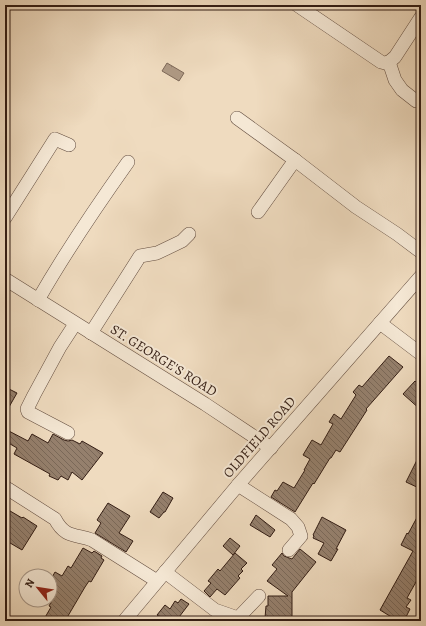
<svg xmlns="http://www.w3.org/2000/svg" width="426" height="626" viewBox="0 0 426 626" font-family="Alegreya,serif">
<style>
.water{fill:url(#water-ripples);stroke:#7d6858}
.building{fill:url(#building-back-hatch);stroke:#331d14}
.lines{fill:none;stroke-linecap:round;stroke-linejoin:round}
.minor-casing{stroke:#624c3f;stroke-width:14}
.minor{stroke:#f5e8d5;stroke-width:13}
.labels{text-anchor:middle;stroke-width:4;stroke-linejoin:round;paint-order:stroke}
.street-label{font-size:14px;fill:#331d14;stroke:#f5e8d5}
</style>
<defs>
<pattern id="water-ripples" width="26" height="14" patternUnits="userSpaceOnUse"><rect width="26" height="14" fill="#af9a85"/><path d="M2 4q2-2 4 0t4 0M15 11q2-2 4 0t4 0" fill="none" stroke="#8f7d6c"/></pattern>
<pattern id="building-back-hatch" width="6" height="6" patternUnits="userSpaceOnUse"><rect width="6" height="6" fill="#95806d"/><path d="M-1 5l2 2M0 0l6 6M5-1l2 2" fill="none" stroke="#7a6858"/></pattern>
</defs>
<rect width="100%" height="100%" fill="#efdbbf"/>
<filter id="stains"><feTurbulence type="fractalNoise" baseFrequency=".005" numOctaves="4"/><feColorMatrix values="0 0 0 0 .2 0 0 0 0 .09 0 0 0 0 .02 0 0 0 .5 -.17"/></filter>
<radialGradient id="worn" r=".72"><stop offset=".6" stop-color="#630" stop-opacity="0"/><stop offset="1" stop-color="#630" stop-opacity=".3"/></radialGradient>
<polygon class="water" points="167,63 184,73 179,81 162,71"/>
<g class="building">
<polygon points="389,356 403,367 366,409 367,410 340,452 336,450 331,458 330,458 314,484 313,483 295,512 271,497 275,490 277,491 283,482 294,488 305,470 304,470 310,459 303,455 312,440 321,445 333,424 329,422 334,414 341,419 356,395 353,392 359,385 362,387"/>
<polygon points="415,381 421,386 421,410 403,394"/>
<polygon points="5,387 17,393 5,414"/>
<polygon points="5,429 28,441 32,434 48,443 53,434 64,440 68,441 72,440 80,444 82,441 103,453 82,480 72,472 68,480 61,476 58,480 49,476 50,474 14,454 17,448 5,441"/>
<polygon points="421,452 421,489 406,482"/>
<polygon points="163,492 173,498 165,512 164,512 159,518 150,512"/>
<polygon points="108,503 130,516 119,533 133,541 126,552 95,533 101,523 97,520"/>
<polygon points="5,508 22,518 23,517 37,526 22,550 5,540"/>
<polygon points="421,510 421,573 407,598 411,600 406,607 410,609 404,621 398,621 380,610 413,551 401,545 407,533 408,534"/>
<polygon points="256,515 275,530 270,537 250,525"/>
<polygon points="322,517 346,530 336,549 338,549 331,561 318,554 324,543 313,538 314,536 313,535"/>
<polygon points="230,538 240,546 233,555 223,546"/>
<polygon points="83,548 92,553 94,551 102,556 101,558 104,560 91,582 89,581 85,587 65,621 43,621 51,607 49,606 55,595 50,592 50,589 54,583 50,581 55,572 62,576 68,566 71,568"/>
<polygon points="300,549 316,562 292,592 292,618 265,618 266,606 268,606 268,596 288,596 267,581 277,569 272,565 282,553 284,556 292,559"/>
<polygon points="235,553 247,563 241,569 243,571 238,576 240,578 225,595 217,589 210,597 204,591 211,583 208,581 218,569 220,571"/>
<polygon points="181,599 189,604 176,621 166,621 157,615 165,605 170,609 175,601 178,603"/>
</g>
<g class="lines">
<defs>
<g id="minor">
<polyline points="297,5 381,62 385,63 389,62"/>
<polyline points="389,62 395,57 421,17"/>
<polyline points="389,62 395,80 402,90 416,101"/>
<polyline points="237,118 295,160 356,207 397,234 421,252"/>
<polyline points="258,212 295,160"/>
<polyline points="5,218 55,139 69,145"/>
<polyline points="5,279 205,404 271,448"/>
<path d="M38 300C65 253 96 207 128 162"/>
<polyline points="380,323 421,354"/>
<polyline points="91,333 140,256 157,253 182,241 189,234"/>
<polyline points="68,433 28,412 27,409 34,395 60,347 75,324"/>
<polyline points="238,485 291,519 298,527 301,536 289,550"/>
<path d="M8 489 55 519C65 538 75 534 92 540L157 581"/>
<polyline points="165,572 215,610 238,618 259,596"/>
<polyline points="124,621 238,485 421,276"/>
</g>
</defs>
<use href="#minor" class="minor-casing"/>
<use href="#minor" class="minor"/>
</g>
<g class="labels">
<g class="street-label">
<text transform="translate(164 360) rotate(32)" y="5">ST. GEORGE'S ROAD</text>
<text transform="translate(259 437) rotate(-49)" y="5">OLDFIELD ROAD</text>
</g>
</g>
<rect width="426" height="626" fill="none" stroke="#efdbbf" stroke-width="20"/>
<rect x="6" y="6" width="414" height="614" fill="none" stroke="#331d14" stroke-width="2"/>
<rect x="10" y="10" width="406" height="606" fill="none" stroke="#331d14"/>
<g transform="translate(38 588) rotate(300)"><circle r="19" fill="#f5e8d5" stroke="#a79788"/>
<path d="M0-3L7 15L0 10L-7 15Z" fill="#8f2418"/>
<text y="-6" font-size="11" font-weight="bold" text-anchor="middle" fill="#331d14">N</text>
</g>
<rect width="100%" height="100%" filter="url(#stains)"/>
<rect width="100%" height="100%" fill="url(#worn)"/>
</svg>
